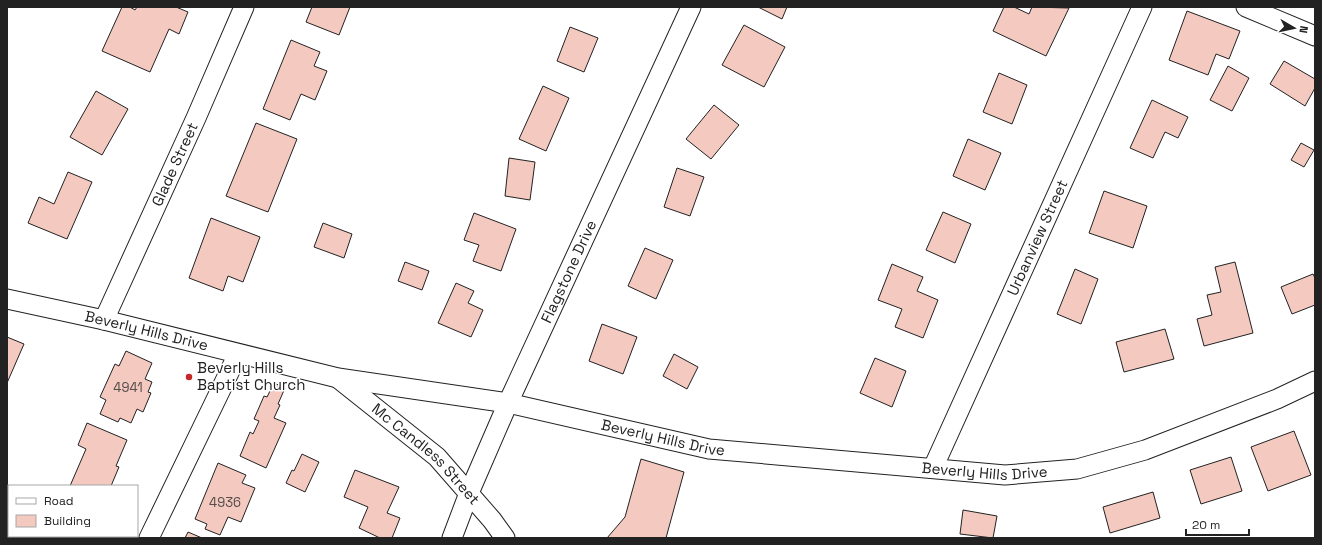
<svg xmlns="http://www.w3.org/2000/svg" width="1322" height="545" viewBox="0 0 1322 545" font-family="'Space Grotesk',sans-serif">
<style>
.building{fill:#f3c9c0;stroke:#222}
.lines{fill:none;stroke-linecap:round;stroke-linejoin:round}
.minor-casing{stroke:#222;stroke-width:21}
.minor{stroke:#fff;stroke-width:19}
.poi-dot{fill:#c62828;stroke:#fff;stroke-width:1.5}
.labels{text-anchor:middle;stroke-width:3;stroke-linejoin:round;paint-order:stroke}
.number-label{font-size:13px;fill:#564c4a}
.street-label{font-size:15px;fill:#222;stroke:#fff}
.poi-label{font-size:15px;fill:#222;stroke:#fff;text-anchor:start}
</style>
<rect width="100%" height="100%" fill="#fff"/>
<g class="building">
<polygon points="122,7 130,7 135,10 137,7 176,7 188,12 179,34 169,29 150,72 102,51"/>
<polygon points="312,7 350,7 339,35 306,22"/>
<polygon points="758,7 787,7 782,19"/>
<polygon points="1004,7 1014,7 1029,14 1032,7 1069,8 1046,56 993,31"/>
<polygon points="1187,11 1240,31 1229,59 1216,54 1208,75 1169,60"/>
<polygon points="744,25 785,47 764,87 722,65"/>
<polygon points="570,27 598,38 584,72 557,61"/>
<polygon points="291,40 320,52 314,66 327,71 315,100 301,94 290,120 263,109"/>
<polygon points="1284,61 1315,79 1315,88 1305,106 1270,84"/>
<polygon points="1228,66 1249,78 1232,111 1210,100"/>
<polygon points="999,73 1027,85 1012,124 983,112"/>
<polygon points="543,86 569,98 546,151 519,139"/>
<polygon points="96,91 128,109 102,155 70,137"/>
<polygon points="1152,100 1188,117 1178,138 1165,132 1153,158 1130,148"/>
<polygon points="714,105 739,125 711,159 686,139"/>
<polygon points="256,123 297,139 268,212 226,196"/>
<polygon points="968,139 1001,153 985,190 953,176"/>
<polygon points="1301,143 1314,150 1304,167 1291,160"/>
<polygon points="509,158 535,162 530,200 505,196"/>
<polygon points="677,168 704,177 690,216 664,207"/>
<polygon points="68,172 92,182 67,239 28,223 39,197 54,204"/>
<polygon points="1104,191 1147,206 1133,248 1089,233"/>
<polygon points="943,212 971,224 955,263 926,250"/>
<polygon points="474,213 516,229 501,271 473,261 479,245 464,240"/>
<polygon points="211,218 260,237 243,282 228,276 223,291 189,278"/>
<polygon points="323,223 352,234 344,258 314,247"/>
<polygon points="645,248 673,260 656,299 628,286"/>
<polygon points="405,262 429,271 422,290 398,281"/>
<polygon points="1235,262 1253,333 1204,346 1197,319 1212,315 1207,295 1221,292 1215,267"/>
<polygon points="892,264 923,277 917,291 938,300 923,338 895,327 902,309 878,300"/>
<polygon points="1075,269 1098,279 1081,324 1057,314"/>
<polygon points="1313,274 1315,278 1315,305 1292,314 1281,287"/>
<polygon points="456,283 474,291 468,303 483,310 471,337 438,323"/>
<polygon points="602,324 637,337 623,374 589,361"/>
<polygon points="1165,329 1174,359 1124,372 1116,342"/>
<polygon points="7,337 24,344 7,383"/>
<polygon points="126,351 152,363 145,379 152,382 148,392 151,393 143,412 137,409 131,423 120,418 118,422 100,414 106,400 100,397 115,364 119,366"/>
<polygon points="674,354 698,367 687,389 663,376"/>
<polygon points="875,358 906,371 892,407 860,393"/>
<polygon points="274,383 285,388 278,404 280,405 274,418 286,423 266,468 240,456 250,432 253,434 259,421 254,419 264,396 267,397"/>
<polygon points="87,423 127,440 116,466 119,467 111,486 70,486 86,449 78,445"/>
<polygon points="1294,431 1311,475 1268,491 1251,447"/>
<polygon points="302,454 319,462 305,492 286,483 292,470 294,471"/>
<polygon points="1231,457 1242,491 1201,504 1190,470"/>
<polygon points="641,459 684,472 666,538 607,538 625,517"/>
<polygon points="218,463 246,475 242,483 255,488 241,522 228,517 220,535 205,529 207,524 195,519"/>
<polygon points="355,470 399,487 387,513 400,518 392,538 380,538 359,528 368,507 344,497"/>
<polygon points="1153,492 1160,518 1110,533 1103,507"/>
<polygon points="963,510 997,516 993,538 960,534"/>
<polygon points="188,532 202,538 185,538"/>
<polygon points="49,536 81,536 80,538 48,538"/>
</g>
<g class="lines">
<defs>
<g id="minor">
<polyline points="1246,7 1315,36"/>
<path id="s1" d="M7 299 104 320 338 378 508 403 709 449 1005 475 1077 469 1145 450 1277 399 1315 381"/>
<path id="s2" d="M104 320 196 118 244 7"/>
<path id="s3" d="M339 379 437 457 492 520 505 538"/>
<path id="s4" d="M933 468 1142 7"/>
<polyline points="149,538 238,354"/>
<path id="s5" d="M452 538 469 493 508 403 691 7"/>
</g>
</defs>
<use href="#minor" class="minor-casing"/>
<use href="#minor" class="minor"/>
</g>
<circle class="poi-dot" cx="189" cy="377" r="4"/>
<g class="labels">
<g class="number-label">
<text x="128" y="392">4941</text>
<text x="225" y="507">4936</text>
</g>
<g class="street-label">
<text dy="5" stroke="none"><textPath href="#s2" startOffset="171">Glade Street</textPath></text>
<text dy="5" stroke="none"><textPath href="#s4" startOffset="253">Urbanview Street</textPath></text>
<text dy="5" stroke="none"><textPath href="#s5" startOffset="291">Flagstone Drive</textPath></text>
<text dy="5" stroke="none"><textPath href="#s1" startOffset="143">Beverly Hills Drive</textPath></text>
<text dy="5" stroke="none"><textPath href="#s1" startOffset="671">Beverly Hills Drive</textPath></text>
<text dy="5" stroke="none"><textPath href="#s3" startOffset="115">Mc Candless Street</textPath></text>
<text dy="5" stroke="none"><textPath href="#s1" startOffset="995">Beverly Hills Drive</textPath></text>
</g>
<g class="poi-label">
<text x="197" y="373">Beverly Hills<tspan x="197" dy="17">Baptist Church</tspan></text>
</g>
</g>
<rect width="1322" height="545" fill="none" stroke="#222222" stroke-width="16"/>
<rect x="8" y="485" width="130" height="52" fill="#ffffff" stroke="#a7a7a7"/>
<rect x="16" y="498" width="20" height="6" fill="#ffffff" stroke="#a7a7a7"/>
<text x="44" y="505" font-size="12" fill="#222222">Road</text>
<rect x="16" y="515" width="20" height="12" fill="#f3c9c0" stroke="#a7a7a7"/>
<text x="44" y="525" font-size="12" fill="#222222">Building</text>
<g transform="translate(1294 28) rotate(99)" stroke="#ffffff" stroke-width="3" paint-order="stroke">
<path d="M0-3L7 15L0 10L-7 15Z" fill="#222222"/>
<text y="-6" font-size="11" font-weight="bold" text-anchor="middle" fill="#222222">N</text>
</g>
<path d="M1186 529v6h63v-6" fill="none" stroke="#222222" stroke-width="2"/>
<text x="1192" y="529" font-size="12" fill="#222222" stroke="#ffffff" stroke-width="3" paint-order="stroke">20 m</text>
</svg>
